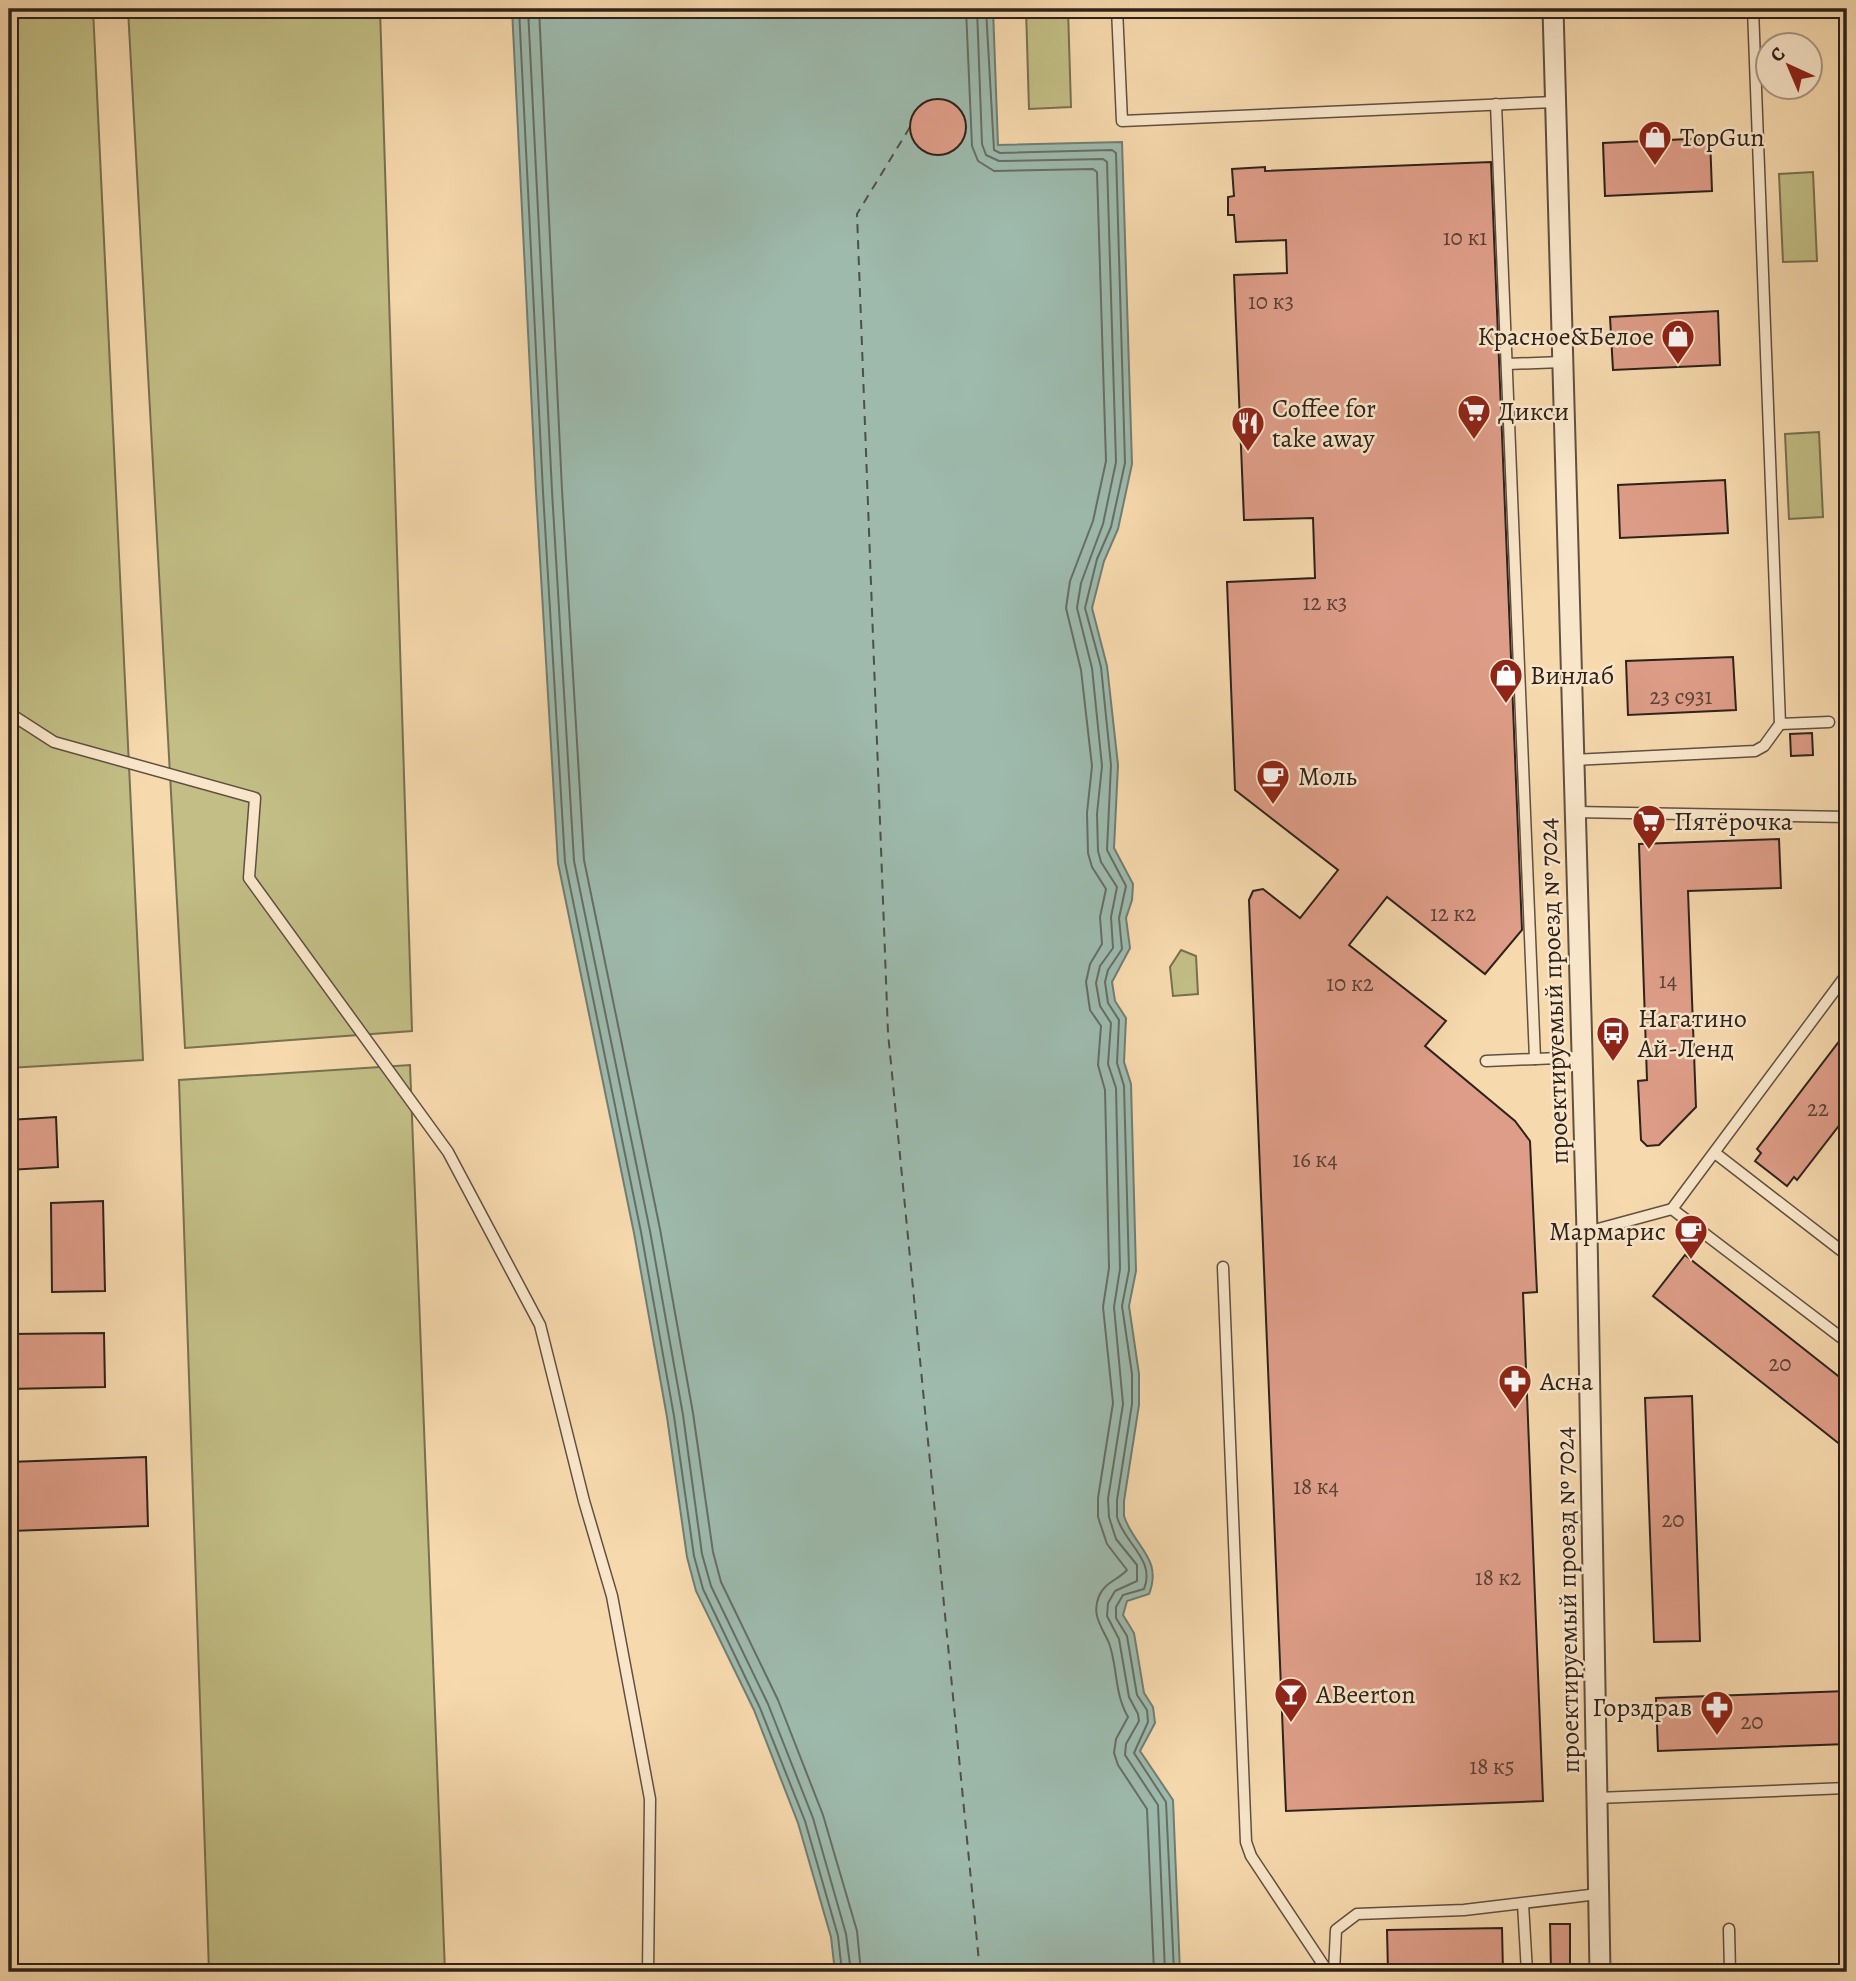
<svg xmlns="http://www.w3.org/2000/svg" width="1856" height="1981" viewBox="0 0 1856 1981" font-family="Alegreya,serif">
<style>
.green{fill:#c2be85;stroke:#787050;stroke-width:2}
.water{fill:#9dbaad;stroke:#717d73;stroke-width:2}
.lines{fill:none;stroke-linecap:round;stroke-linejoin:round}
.shore{stroke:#666e64;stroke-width:2}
.ferry{stroke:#4f5047;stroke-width:2;stroke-dasharray:9 7;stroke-linecap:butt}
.building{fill:#de9d88;stroke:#2e221b;stroke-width:2}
.lane-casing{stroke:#605040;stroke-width:13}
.street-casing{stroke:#605040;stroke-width:23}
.lane{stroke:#f9e6ca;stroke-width:10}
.street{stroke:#f9e6ca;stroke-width:19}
.labels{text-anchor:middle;stroke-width:5;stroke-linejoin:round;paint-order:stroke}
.number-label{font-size:23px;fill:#5a4136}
.poi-label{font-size:26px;fill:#2e221b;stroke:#f9e6ca;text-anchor:start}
.street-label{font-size:26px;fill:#2e221b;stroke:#f9e6ca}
</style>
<rect width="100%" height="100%" fill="#f6d9ad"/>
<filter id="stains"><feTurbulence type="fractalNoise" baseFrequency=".00286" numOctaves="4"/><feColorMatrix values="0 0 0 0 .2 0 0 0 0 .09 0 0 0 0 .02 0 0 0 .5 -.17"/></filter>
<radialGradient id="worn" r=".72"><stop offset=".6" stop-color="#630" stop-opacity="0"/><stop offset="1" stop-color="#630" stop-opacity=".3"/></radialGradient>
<g class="green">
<polygon points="9,9 93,9 143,1060 9,1068"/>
<polygon points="128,9 380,9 412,1031 185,1048"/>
<polygon points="1026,9 1068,9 1071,107 1029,109"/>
<polygon points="1813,172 1817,261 1783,262 1779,174"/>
<polygon points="1819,432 1823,517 1789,519 1785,434"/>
<polygon points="1181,950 1196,956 1198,994 1173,996 1170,967"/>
<polygon points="410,1065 445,1972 209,1972 179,1080"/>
</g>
<path class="water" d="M512 9H993L998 145 1122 142 1132 464 1118 529 1104 561 1092 608 1107 666 1118 765 1114 848 1133 884 1132 900 1126 918 1130 948 1112 982 1115 1001 1126 1018 1124 1062 1131 1084 1136 1271 1129 1306 1139 1374V1405L1124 1501V1516C1134 1547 1163 1558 1149 1594L1127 1601 1123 1615 1134 1633 1144 1693 1153 1707 1155 1723 1140 1751 1173 1800 1180 1972H835L831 1937 798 1823 754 1710 696 1591 687 1557 667 1417 634 1233 558 863 536 492Z"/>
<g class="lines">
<g class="shore">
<polyline points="519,9 543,492 565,862 641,1232 674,1416 694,1556 703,1589 760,1708 805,1821 838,1936 842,1972"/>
<polyline points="528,9 552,491 574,861 650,1231 683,1415 702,1554 711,1586 768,1704 813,1818 846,1934 851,1972"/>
<polyline points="539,9 562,490 584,860 660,1229 693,1413 713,1552 721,1582 778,1700 823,1815 857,1931 861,1972"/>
<path d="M966 9 972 146 978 161 994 171 1093 169 1097 172 1106 461 1093 521 1070 581 1066 608 1081 670 1092 766 1087 813 1088 853 1092 867 1106 889 1100 917 1102 944 1090 964 1086 982 1090 1010 1101 1026 1098 1065 1105 1090 1109 1268 1103 1307 1113 1403 1098 1498V1517L1107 1544 1127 1570C1118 1580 1105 1582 1099 1596 1091 1615 1102 1627 1109 1643 1118 1668 1114 1693 1128 1717L1116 1739 1114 1753 1118 1765 1147 1809 1154 1972"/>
<polyline points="977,9 982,144 986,155 999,161 1103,159 1107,162 1116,462 1103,524 1081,583 1077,608 1092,668 1102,766 1097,814 1098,851 1101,862 1117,887 1111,917 1113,948 1100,966 1096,983 1100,1006 1111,1023 1108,1064 1116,1088 1120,1269 1114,1307 1123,1404 1108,1499 1109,1517 1116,1539 1137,1565 1137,1581 1115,1591 1108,1603 1107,1616 1119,1639 1129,1697 1138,1714 1139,1721 1126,1744 1125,1755 1158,1805 1165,1972"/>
<path d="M986 9 994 150 1000 153 1112 150 1116 153 1125 463 1111 527 1097 559 1085 608 1101 667 1111 765 1107 850 1126 886 1119 918 1122 949 1108 970 1105 982 1108 1003 1119 1020 1117 1063 1124 1086 1129 1270 1122 1306 1132 1374V1404L1117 1500V1517C1124 1543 1156 1560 1144 1589L1123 1595 1116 1607V1618L1127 1636 1137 1695 1147 1710 1148 1722 1134 1753 1166 1802 1174 1972"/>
</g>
<polyline class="ferry" points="910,127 857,214 888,1033 980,1972"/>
</g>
<g class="building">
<circle cx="938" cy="127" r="28"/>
<polygon points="1710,138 1712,191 1605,196 1603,143"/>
<polygon points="1491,162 1522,930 1485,974 1387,897 1349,945 1446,1021 1425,1046 1515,1121 1530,1141 1537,1292 1523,1293 1543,1801 1286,1811 1249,900 1253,891 1263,889 1300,918 1338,870 1235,790 1227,582 1315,578 1313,518 1244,520 1234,275 1287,273 1286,240 1236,242 1234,215 1228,215 1228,197 1234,196 1232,169 1265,167 1265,171"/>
<polygon points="1718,311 1720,365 1613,370 1610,317"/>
<polygon points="1725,480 1728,533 1620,538 1618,485"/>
<polygon points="1733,657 1736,710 1628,715 1626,661"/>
<polygon points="1812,733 1813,755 1791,756 1790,734"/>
<polygon points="1779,839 1781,888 1688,891 1696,1107 1659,1145 1647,1146 1641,1140 1638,1081 1647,1080 1639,844"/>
<polygon points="1847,1031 1847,1107 1840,1117 1844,1119 1797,1180 1794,1177 1787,1186 1755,1161 1761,1153 1757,1149"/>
<polygon points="56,1117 58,1167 9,1170 9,1120"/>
<polygon points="103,1201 105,1291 52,1292 51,1203"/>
<polygon points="1685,1255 1847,1383 1847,1450 1653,1296"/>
<polygon points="104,1333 105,1387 9,1389 9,1334"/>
<polygon points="1692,1396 1700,1641 1654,1642 1645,1398"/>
<polygon points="146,1457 148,1526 11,1531 9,1462"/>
<polygon points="1847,1691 1847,1744 1658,1751 1656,1698"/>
<polygon points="1550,1924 1570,1924 1570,1970 1551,1970"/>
<polygon points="1502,1928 1503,1972 1388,1972 1387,1930"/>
</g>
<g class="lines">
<defs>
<g id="lane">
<polyline points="1117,9 1122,121 1555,102"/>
<polyline points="1496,104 1535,1059"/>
<polyline points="1507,364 1562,362"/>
<polyline points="9,713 54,742 255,798 249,878 448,1152 540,1325 584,1501 612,1596 650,1799 648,1972"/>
<polyline points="1780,724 1829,722"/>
<polyline points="1573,760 1755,751 1764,746 1780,724 1753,9"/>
<polyline points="1575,812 1847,817"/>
<polyline points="1486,1061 1582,1057"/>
<polyline points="1715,1153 1847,1255"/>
<polyline points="1672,1209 1847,1342"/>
<polyline points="1587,1232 1672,1209 1847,974"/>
<polyline points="1223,1267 1246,1842 1251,1856 1328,1972"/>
<polyline points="1597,1798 1847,1788"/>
<polyline points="1523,1904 1527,1972"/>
<polyline points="1729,1929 1730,1972"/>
<polyline points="1334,1972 1336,1930 1357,1914 1464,1910 1598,1894"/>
</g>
<polyline id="street" points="1553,9 1587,1232 1600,1972"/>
</defs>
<use href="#lane" class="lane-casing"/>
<use href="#street" class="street-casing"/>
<use href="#lane" class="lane"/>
<use href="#street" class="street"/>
</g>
<defs>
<symbol id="shop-pin" viewBox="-11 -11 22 30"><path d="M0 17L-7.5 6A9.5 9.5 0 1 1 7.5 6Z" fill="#8f2418" stroke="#f9e6ca"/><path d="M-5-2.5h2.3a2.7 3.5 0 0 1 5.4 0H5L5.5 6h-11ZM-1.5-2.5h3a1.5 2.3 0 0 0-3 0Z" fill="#fff"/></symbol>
<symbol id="supermarket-pin" viewBox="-11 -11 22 30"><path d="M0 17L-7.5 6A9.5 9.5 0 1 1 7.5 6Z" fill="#8f2418" stroke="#f9e6ca"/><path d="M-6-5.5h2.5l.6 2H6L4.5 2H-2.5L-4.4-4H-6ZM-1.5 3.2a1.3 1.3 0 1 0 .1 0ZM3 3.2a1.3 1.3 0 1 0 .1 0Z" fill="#fff"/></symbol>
<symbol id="restaurant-pin" viewBox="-11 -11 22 30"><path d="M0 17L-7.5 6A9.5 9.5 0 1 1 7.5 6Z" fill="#8f2418" stroke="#f9e6ca"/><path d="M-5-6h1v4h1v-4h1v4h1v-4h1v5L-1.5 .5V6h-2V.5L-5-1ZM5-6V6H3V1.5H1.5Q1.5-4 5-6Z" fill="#fff"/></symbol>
<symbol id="cafe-pin" viewBox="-11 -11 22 30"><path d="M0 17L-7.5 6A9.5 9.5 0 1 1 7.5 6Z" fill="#8f2418" stroke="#f9e6ca"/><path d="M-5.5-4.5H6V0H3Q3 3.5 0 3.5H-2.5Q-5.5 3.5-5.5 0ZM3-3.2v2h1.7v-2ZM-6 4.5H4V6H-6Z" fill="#fff"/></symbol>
<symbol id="bus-pin" viewBox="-11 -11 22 30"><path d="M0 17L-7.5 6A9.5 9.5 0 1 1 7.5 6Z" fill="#8f2418" stroke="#f9e6ca"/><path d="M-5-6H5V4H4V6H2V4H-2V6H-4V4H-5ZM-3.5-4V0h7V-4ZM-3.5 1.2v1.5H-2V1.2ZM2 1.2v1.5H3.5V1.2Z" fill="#fff"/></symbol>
<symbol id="pharmacy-pin" viewBox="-11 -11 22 30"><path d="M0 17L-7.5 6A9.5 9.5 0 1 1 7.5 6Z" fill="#8f2418" stroke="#f9e6ca"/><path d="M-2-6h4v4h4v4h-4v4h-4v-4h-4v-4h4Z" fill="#fff"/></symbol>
<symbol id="bar-pin" viewBox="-11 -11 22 30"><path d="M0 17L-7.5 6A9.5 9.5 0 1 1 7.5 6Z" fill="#8f2418" stroke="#f9e6ca"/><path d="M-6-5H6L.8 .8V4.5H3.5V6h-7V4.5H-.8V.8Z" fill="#fff"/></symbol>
</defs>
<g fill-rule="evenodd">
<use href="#shop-pin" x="1636" y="118" width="38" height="52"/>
<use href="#shop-pin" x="1659" y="317" width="38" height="52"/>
<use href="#supermarket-pin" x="1455" y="392" width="38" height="52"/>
<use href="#restaurant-pin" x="1229" y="404" width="38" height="52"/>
<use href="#shop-pin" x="1487" y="656" width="38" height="52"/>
<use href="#cafe-pin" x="1254" y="757" width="38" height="52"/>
<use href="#supermarket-pin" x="1630" y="802" width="38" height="52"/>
<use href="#bus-pin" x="1594" y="1014" width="38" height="52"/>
<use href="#cafe-pin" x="1672" y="1212" width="38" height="52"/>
<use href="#pharmacy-pin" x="1496" y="1362" width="38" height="52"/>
<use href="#bar-pin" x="1272" y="1675" width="38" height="52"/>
<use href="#pharmacy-pin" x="1698" y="1688" width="38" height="52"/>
</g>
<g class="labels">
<g class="number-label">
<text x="1465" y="245">10 к1</text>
<text x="1271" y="309">10 к3</text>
<text x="1325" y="610">12 к3</text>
<text x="1681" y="704">23 с931</text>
<text x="1453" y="921">12 к2</text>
<text x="1668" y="988">14</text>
<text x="1350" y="991">10 к2</text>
<text x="1818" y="1116">22</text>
<text x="1315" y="1167">16 к4</text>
<text x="1780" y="1371">20</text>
<text x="1316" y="1494">18 к4</text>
<text x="1673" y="1527">20</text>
<text x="1498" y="1585">18 к2</text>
<text x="1752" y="1729">20</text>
<text x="1492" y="1774">18 к5</text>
</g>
<g class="poi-label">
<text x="1680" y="146">TopGun</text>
<text x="1654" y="345" text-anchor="end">Красное&amp;Белое</text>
<text x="1272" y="417">Coffee for<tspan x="1272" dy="30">take away</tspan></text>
<text x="1498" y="420">Дикси</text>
<text x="1530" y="684">Винлаб</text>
<text x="1298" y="785">Моль</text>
<text x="1674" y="830">Пятёрочка</text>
<text x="1638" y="1027">Нагатино<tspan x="1638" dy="30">Ай-Ленд</tspan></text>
<text x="1666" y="1240" text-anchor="end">Мармарис</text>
<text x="1540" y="1390">Асна</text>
<text x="1316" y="1703">ABeerton</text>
<text x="1692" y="1716" text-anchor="end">Горздрав</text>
</g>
<g class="street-label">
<text transform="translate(1553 991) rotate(-92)" y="9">проектируемый проезд № 7024</text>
<text transform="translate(1567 1600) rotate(-91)" y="9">проектируемый проезд № 7024</text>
</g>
</g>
<rect width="1856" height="1981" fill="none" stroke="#f6d9ad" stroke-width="35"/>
<rect x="10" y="10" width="1835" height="1960" fill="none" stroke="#2e221b" stroke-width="3.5"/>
<rect x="18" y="18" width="1821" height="1946" fill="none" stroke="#2e221b" stroke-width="2"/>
<g transform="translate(1789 66) rotate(316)"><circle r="33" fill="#f9e6ca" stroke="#a89884" stroke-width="2"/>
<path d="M0-5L12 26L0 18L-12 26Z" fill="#8f2418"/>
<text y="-10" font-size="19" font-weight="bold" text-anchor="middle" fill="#2e221b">С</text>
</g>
<rect width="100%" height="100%" filter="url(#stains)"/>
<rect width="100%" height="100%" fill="url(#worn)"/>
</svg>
